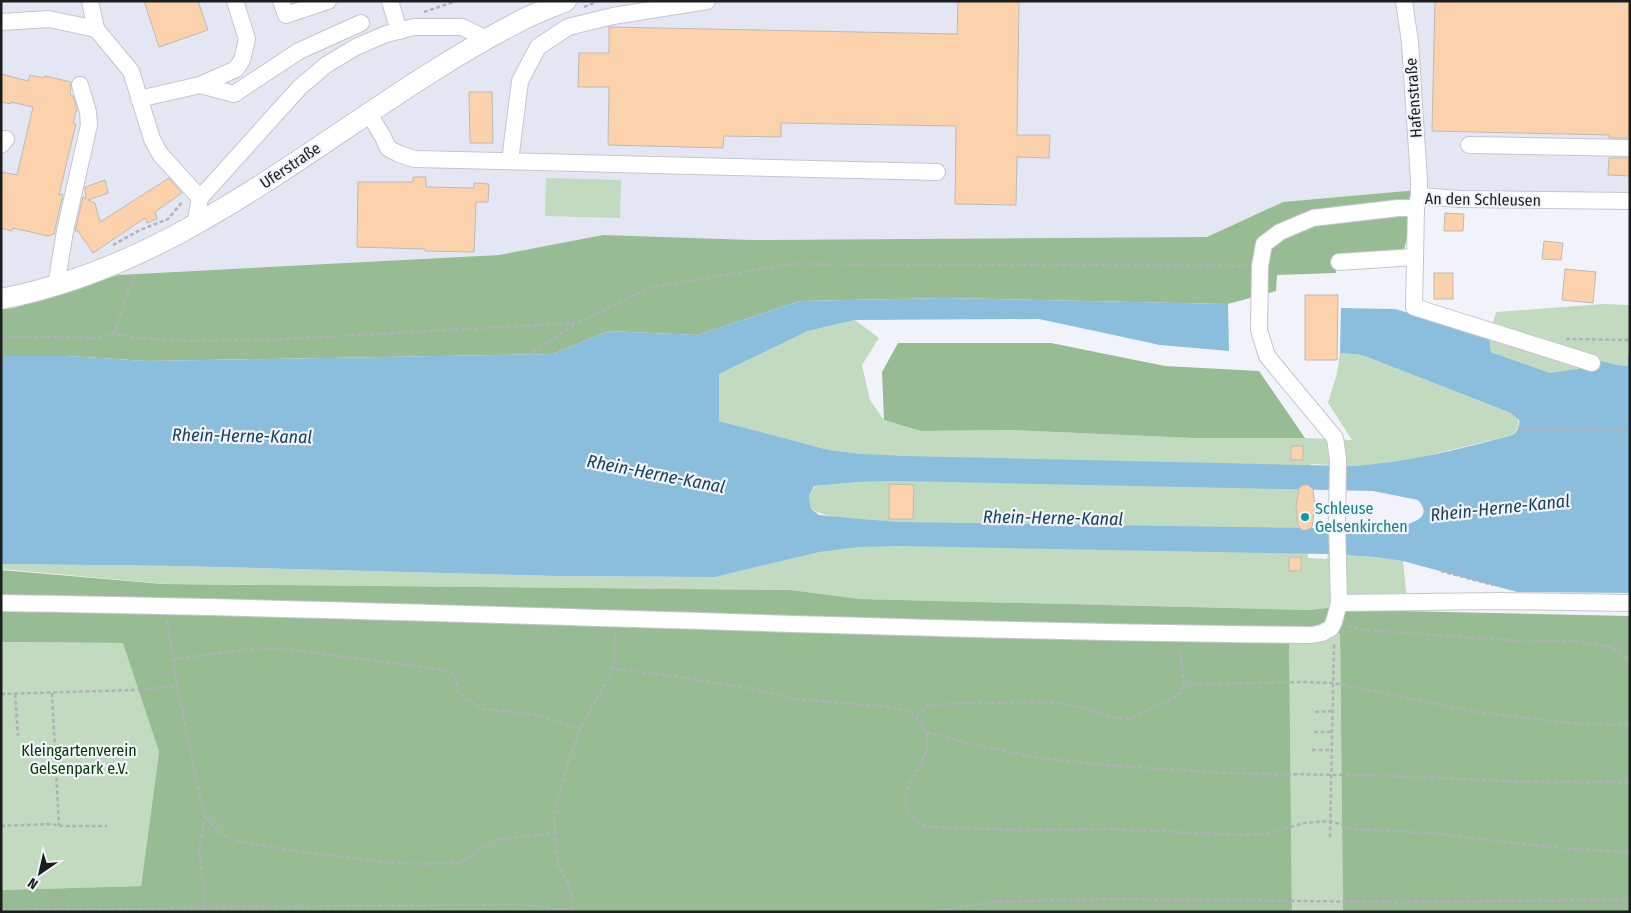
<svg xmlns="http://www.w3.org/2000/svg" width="1631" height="913" viewBox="0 0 1631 913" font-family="'Fira Sans Condensed',sans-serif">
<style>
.built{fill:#e5e6f4}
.green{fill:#c2dac0}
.forest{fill:#97bc94}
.water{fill:#8bbedc;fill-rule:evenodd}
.building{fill:#fbd2ac;stroke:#bfbab5}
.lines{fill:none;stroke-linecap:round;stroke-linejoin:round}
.minor-casing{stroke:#c5c6cc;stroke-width:18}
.major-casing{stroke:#c5c6cc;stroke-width:22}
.path{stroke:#b1b2b8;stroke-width:2.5;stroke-dasharray:4 2.5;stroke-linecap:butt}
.minor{stroke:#fff;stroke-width:16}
.major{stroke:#fff;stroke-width:20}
.culture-dot{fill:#0f9aa8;stroke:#f2f3fa;stroke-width:2}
.labels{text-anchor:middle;stroke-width:4.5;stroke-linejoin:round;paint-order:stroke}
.street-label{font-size:16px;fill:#1c1d1f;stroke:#f2f3fa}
.culture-label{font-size:16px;fill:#0d838f;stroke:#f2f3fa;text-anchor:start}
.park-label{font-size:16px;fill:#033a03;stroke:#f2f3fa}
.water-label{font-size:18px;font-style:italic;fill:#184358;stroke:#f2f3fa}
</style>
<rect width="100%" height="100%" fill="#f2f3fa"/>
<polygon class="built" points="1,1 1630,1 1630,201 1283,202 1207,237 752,240 603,235 499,255 118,275 1,289"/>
<g class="green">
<polygon points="546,178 621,180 620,218 545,216"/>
<polygon points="1603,304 1630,305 1630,355 1628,356 1628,366 1618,365 1593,359 1591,367 1550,373 1491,352 1489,336 1496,312"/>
<path d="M855 320 879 338 862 365 870 400 884 420 921 431 1012 430 1192 438H1305L1352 440 1328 403 1337 373 1340 353 1362 355 1511 413 1517 417 1519 426 1513 435 1401 462 1386 464 1348 466 1311 464 1308 485 1299 488 1296 507 1298 526 1302 530H1307L1308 558 1327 559 1328 554 1374 557 1403 561 1408 610H1356L1345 606 1309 610 858 599 791 590 166 584 1 569V564L179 566 557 576 715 577 820 552 859 547 900 522C875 520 831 521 811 509L809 496 815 486 858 482 901 481 863 454 829 450 719 421V374L808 331Z"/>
<polygon points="1340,633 1343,912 1292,912 1289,634"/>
<polygon points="1,642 124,643 159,752 141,886 1,890"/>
</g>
<g class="forest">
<polygon points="1418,190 1404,250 1335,257 1336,273 1277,275 1276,291 1228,304 944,298 800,301 697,335 609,331 553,354 147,361 67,356 1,356 1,309 14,308 118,275 499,255 603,235 752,240 1207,237 1283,202"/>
<polygon points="898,343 1051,343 1165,366 1259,371 1305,438 1192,438 1012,430 921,431 884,420 882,372"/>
<polygon points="1,570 163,584 791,590 859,599 1309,610 1345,606 1356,610 1630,616 1630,912 1343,912 1340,633 1289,634 1292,912 1,912 1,890 141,886 159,752 123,643 1,642"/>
</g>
<path class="water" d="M944 298 1228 304 1229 351 1160 345 1039 319 855 320 808 331 719 374V421L829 450 863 454 902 456 1348 466C1404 464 1459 449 1513 435 1518 430 1520 427 1519 420L1511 413 1362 355 1340 353 1341 308 1395 309 1489 336 1491 352 1550 373 1590 367 1593 359 1618 365 1628 366V355H1630V593L1517 592 1403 561 1374 557 1328 554 900 546 859 547 820 552 715 577 557 576 179 566 1 564V356H67L147 361 553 354 609 331 697 335 800 301ZM901 481 1373 491 1418 500C1441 525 1387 528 1374 529L900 522 860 519 819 515 811 509 809 496 814 486 858 482Z"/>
<g class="building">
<polygon points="144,1 198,1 208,30 159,47"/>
<polygon points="958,1 1019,1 1017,135 1050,135 1049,158 1017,157 1016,205 955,204 956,126 781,123 781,137 724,136 723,148 608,145 609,87 578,87 579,53 609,53 609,27 957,34"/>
<polygon points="1435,1 1630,1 1630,138 1609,138 1609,135 1432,131"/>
<polygon points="1,74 28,81 30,75 44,78 45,76 71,82 70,95 73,96 77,108 73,123 76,124 59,195 63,194 54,234 48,236 13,228 12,231 1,228 1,172 17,175 33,107 11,102 11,104 1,102"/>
<polygon points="469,92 492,92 493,143 470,143"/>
<polygon points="1609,158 1630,158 1630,176 1608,175"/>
<polygon points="413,177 426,177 426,187 474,188 474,183 489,184 488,202 476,202 474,252 425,251 425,249 357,247 358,182 413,182"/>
<polygon points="169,178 182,193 155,212 157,219 147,223 145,218 93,253 78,231 75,231 83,197 86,199 85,187 105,180 108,193 88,200 95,203 100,222"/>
<polygon points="1445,213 1464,214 1463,231 1444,231"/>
<polygon points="1544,241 1563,243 1561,260 1542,259"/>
<polygon points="1565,269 1596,272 1593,303 1562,300"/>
<rect x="1434" y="273" width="19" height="26"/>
<polygon points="1305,295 1338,295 1337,360 1305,360"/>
<rect x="1291" y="446" width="12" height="14"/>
<polygon points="889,484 914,485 913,519 889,519"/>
<polygon points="1303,485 1308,485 1313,489 1315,506 1312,527 1307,530 1302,530 1298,526 1296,507 1299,488"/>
<rect x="1289" y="557" width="12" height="14"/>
</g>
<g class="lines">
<defs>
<g id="minor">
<polyline points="90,1 96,29"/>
<polyline points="281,1 286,15 328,1"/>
<polyline points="390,1 399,31"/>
<polyline points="1404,1 1410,42 1419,181 1419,196 1416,208 1414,307 1592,363"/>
<polyline points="1,22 49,19 96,29 131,71 152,139 160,154 200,198"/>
<polyline points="200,85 234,94 299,51 361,23"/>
<polyline points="139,99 200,85 236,69 242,60 247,39 235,1"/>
<polyline points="368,112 383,137 388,148 399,154 415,159 937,172"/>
<polyline points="1,145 6,139"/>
<polyline points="1469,145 1630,148"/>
<polyline points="510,161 520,81 538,47 568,27 613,16 707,1"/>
<polyline points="1419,196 1459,199 1630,201"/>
<polyline points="195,225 200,198 300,87 326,65 356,47 386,34 414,27 462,27 487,39"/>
<polyline points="1339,262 1415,257"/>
<polyline points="56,286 65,231 89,125 88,112 80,85"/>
<path d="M1 603C438 609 874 631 1311 635L1322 633 1331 628 1334 622 1339 603 1337 524 1338 459 1335 438 1267 356 1259 330 1260 266 1264 244 1280 232 1313 218 1398 208H1416"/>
<polyline points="1339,603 1500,601 1630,603"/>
</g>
<path id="major" d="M1 299C201 261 348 108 524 19 538 12 552 7 566 1"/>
</defs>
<use href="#minor" class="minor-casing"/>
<use href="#major" class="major-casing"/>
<g class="path">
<polyline points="584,7 598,1"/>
<polyline points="424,12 456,1"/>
<polyline points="113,245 140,230 168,219 183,201"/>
<polyline points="114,334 134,274"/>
<polyline points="1,336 95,338 114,334 138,338 187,341 266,340 578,323 652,287 792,264 1246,266"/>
<polyline points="1566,339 1630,340"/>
<polyline points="527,355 576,324"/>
<polyline points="1518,429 1630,430"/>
<polyline points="1441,571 1493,585"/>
<polyline points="167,620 177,686 202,806 205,815 213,826 224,835 237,841 301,852 385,862 421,864 460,863 496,840 555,833 558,865 568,883 572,897 573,911"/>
<polyline points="1348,626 1365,630 1433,635 1503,640 1574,641 1611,647 1630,660"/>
<polyline points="615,633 613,669 681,677 759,690 796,699 891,707 907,711 916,716 928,706 940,704 1037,702 1062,703 1118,718 1129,719 1176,697 1184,686 1202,684 1304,682 1333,683 1476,712 1578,724 1630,725"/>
<polyline points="1180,648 1184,686"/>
<polyline points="173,659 259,648 286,649 436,669 452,673 456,678 458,692 466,699 483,709 540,715 580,729"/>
<polyline points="52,693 59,826"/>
<polyline points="1,694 134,690 177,686"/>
<polyline points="15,694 18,736"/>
<polyline points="1315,712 1333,711"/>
<polyline points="916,716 926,732 967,743 1034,757 1102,765 1225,773 1398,776 1526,782 1630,782"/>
<path d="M926 732C928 740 928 747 925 755 918 773 894 796 911 816 916 822 922 825 931 827L1019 830 1114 829 1241 835 1268 834 1304 823 1330 821 1355 829 1433 833 1504 842 1572 849 1630 852"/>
<polyline points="1314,732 1332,732"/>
<polyline points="1312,750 1332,750"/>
<polyline points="205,815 199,850 206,907"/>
<polyline points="1,826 52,824 59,826 107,826"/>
<polyline points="555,833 554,814 566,769 580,729 613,669"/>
<polyline points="1330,837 1334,644"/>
<polyline points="1,910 523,904 579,912"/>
<polyline points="934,912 989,902 1115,899 1391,902 1630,900"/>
</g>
<use href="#minor" class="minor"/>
<use href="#major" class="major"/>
</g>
<circle class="culture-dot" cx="1305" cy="517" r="5"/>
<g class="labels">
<g class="street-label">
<text transform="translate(1413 98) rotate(-94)" y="6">Hafenstraße</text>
<text transform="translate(290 165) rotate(-34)" y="6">Uferstraße</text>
<text transform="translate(1483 199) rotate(1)" y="6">An den Schleusen</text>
</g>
<g class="culture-label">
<text x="1315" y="514">Schleuse<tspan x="1315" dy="18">Gelsenkirchen</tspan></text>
</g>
<g class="park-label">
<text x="79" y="756">Kleingartenverein<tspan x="79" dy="18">Gelsenpark e.V.</tspan></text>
</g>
<g class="water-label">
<text transform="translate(242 436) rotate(1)" y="6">Rhein-Herne-Kanal</text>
<text transform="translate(656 474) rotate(11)" y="6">Rhein-Herne-Kanal</text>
<text transform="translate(1500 508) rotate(-6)" y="6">Rhein-Herne-Kanal</text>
<text transform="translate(1053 518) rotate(1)" y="6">Rhein-Herne-Kanal</text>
</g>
</g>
<rect width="1631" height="913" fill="none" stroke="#1c1d1f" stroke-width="5"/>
<g transform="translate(40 873) rotate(214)" stroke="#f2f3fa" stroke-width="4" paint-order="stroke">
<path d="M0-4L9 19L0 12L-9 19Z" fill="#1c1d1f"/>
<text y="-8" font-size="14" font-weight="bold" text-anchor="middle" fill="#1c1d1f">N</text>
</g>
</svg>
